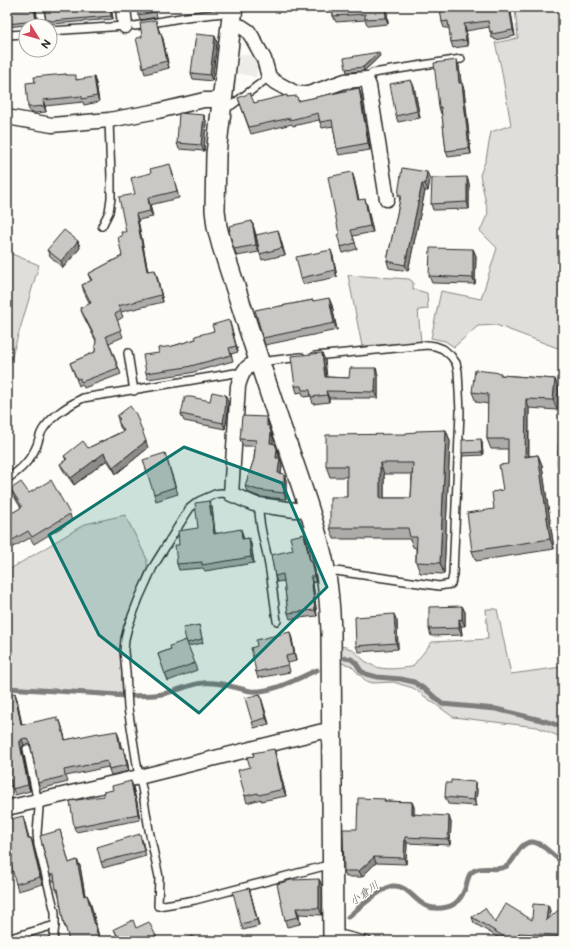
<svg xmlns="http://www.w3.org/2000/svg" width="570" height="948" viewBox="0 0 570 948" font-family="'Balsamiq Sans','Klee One',sans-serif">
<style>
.built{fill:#edece8}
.green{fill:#dfdeda;stroke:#858482}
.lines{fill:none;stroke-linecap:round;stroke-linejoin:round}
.stream{stroke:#7e7d7b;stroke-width:5}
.lane-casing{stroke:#2b2b2b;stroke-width:10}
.street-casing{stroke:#2b2b2b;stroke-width:17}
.secondary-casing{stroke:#2b2b2b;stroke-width:22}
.lane{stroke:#fdfcf7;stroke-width:7}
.street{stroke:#fdfcf7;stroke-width:14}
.secondary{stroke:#fdfcf7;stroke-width:19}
.wall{fill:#adaca9;stroke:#2b2b2b;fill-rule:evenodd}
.shaded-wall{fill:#8d8c89;stroke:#2b2b2b}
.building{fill:#c9c8c4;stroke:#2b2b2b;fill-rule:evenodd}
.marked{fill:#0f766e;fill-opacity:0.2;stroke:#0f766e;stroke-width:3;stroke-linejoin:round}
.labels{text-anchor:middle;stroke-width:3;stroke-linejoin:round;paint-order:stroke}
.water-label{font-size:11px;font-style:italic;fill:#5b5b5a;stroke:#fdfcf7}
</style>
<rect width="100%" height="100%" fill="#fdfcf7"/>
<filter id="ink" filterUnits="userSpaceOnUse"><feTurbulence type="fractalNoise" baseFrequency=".025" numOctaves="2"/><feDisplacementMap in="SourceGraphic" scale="8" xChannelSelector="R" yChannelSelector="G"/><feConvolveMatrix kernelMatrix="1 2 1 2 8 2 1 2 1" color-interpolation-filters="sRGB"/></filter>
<g filter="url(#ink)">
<polygon class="built" points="240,54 254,56 258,61 256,77 237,73"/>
<g class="green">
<polygon points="519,7 563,7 563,350 496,325 478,326 454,347 445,341 431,338 441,291 481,299 497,248 480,231 488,213 480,175 486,159 491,132 511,125 501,67 495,43 518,38 515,9"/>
<polygon points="7,252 39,265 7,373"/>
<polygon points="348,275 409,279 413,282 413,289 427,293 428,309 418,310 421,342 362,346"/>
<polygon points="563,399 563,465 558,472 557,463 560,414"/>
<polygon points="125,515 147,559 147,568 125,622 120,646 123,698 7,686 7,571 85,524"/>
<path d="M486 609H497L511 674 562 667 563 649V738L537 727 453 717 413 688 393 682 373 683 366 681 350 665 341 663V646C357 648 360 661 374 666 385 671 400 668 412 667L432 642 488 639Z"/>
</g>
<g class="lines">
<g class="stream">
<polyline points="345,658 351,659 356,663 361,671 366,674 377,677 401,679 414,682 429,692 442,704 496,709 545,721 563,727"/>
<polyline points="7,688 120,695"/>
<path d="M131 696C141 695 152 696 162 694 176 692 189 684 203 683 219 681 234 688 251 691 272 693 297 679 317 670"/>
<path d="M348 917C357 909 383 887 393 886 413 884 416 915 447 907 457 905 463 895 466 886 467 882 468 877 470 874 479 863 497 873 507 866 516 860 519 841 533 842 545 844 553 857 563 862"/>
</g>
<defs>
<g id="lane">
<polyline points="40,7 42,26"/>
<polyline points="135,26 186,17 224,13 232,13"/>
<polyline points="50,31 125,26"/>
<polyline points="7,35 26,34"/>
<polyline points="366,79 373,73 461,59"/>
<polyline points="223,109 232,105 269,77"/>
<polyline points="102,226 109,212 111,198 111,178 109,120"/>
<polyline points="128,353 134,391"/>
<polyline points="315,356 427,345 435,346 443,349 451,356 456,363 458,371 460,412 453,575 451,584 439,586 336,571 327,572"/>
<polyline points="259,362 301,357"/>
<path d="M7 479C21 470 31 460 37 445 39 439 40 433 44 428 54 414 68 406 83 398L235 373 241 375"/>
<polyline points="231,494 221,493 215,494 199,501 190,508 179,525 153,567 139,598 128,627 125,639 124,651 126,672 128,708 139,777 142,788 149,830 159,877 158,906 195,900 332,864"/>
<path d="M259 505C258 524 265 543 268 560 272 580 274 601 277 621"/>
<polyline points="27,749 39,808 37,833 38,845 55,912 55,925 53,941"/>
<polyline points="333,935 344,935 368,941"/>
<polyline points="7,939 55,925"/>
</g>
<g id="street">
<polyline points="123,7 125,26"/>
<polyline points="231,23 242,27 248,31 252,37 264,59 269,77 275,82 295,93 303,94 308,94 345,81 366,79 369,86 387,199"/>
<polyline points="7,117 52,125 109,120 158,111 204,100 211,100 222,101"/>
<path d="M259 362C245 366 242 372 238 386L231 494 254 504 259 505 295 510 309 509"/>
<polyline points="7,808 139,777 319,732 332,730"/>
</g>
<path id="secondary" d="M233 7 216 154 215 210 217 227 222 246C240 303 259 361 278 418 293 462 310 506 321 551 328 577 330 604 331 632L333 941"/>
</defs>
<use href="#lane" class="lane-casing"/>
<use href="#street" class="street-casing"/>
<use href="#secondary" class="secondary-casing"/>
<use href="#lane" class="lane"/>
<use href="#street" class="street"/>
<use href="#secondary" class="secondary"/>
</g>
<g class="wall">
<polygon points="7,7 35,7 37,24 7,27"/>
<polygon points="44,7 111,7 113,19 52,24 51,23 47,23 46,20"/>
<polygon points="155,7 157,17 140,20 138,15"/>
<polygon points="305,7 387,7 388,24 368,26 365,20 336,22 333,16 333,9 307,13"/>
<polygon points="440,7 510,7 515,36 495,40 494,38 492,38 489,27 466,31 468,46 453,48 451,42 449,28 444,28 442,22"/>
<polygon points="158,27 160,33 163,39 169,68 145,74 143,67 142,37"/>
<polygon points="215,36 217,42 212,81 193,79 191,73"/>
<polygon points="380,56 364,71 347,72 346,69"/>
<polygon points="459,66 461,83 464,89 471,154 448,157 446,151 442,114 441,114 439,107"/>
<polygon points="66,74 66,75 78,80 96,83 99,102 84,105 83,102 45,106 46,112 35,113 30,112 28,107 35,82"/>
<polygon points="414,86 420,118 398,122 396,116"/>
<polygon points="359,88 361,95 370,150 339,155 337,149 333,126 322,128 319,120 293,126 292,124 251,134 238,98 254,103 288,97 299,101"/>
<polygon points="204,115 206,121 204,151 179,149 177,143"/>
<polygon points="172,171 179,198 150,205 153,217 138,220 148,271 157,276 163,302 121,312 123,317 117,321 123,337 109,343 121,374 84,388 82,384 79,386 70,363 95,352 96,341 83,315 80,308 90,304 84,292 82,285 91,281 88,274 122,256 122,236 126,232 135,194"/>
<polygon points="354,178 359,200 367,205 373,232 353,236 357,249 343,253 341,247 339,234"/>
<polygon points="430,179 428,191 425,191 408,271 389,268 387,261 400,200 398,195"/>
<polygon points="469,183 469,209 433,210 431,204"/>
<polygon points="254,228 256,235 280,237 285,255 262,260 260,254 257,241 259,252 237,256 234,249"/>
<polygon points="78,241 80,248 63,268 50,256 47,250"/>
<polygon points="473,249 476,256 475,284 432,283 429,276"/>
<polygon points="333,256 337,277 303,284 301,278"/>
<polygon points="313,300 313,301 332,305 337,330 265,345 263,338 271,308"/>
<polygon points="229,320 238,352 231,354 233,361 190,373 148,379 146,373 159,353 173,346 196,339 214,331"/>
<polygon points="325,360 327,377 349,378 376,368 378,375 378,398 329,398 329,402 313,404 311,396 304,397 302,392 297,393 295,386"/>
<polygon points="501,375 555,379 559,389 557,410 529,408 529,456 538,455 542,465 554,549 476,561 472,551 494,509 503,490 508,464 508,449 491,449 487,439 488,404 476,402 472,392"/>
<polygon points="210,401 228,402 227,418 225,429 184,421 181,414"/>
<polygon points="117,416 148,448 116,474 107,460 74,485 63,470 60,464 66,460 64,456 88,448 123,431 120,427"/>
<polygon points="266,417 273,438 273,443 275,444 279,455 279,458 282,465 281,474 284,474 286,480 286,499 260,497 247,492 245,486 254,459 255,446 243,446 240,439"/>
<path d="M446 430 450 441 444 574 420 573 416 562V548L413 547 410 539H334L330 528 347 497V477H330L326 466 406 434ZM384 474H412L411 498H384Z"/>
<polygon points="482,442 483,455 463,456 462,453"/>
<polygon points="165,453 178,494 156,501 154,494"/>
<polygon points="11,489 29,493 70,514 72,521 34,544 30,538 13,547 7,537 7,516 21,508 13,495"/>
<polygon points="212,507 215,533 243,535 243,539 249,538 251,544 254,563 205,571 203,568 179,570 177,564 179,545 198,528"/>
<polygon points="304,534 306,540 310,561 314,567 316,582 313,583 317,616 290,619 288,613 284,581 277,582 275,576 293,550"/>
<polygon points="462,606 465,612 465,626 461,626 462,635 431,636 429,629"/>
<polygon points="397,621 398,649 359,652 356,646"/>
<polygon points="199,625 203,643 188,646 197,670 168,681 158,654 171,649 186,640"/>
<polygon points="290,632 292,639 296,661 288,663 290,672 258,678 256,672 257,646"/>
<polygon points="260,694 269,724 254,728 252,722"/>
<polygon points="7,695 17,699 22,725 60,721 62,727 65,740 99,734 119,737 121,748 126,754 129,771 111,775 108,767 66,776 68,782 40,789 38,783 31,746 28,744 24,745 22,747 22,750 30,791 15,795 12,786 7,787"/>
<polygon points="276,755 286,796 261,801 261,799 247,803 245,796 250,767"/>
<polygon points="131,781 137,802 140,820 76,832 74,827 104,796"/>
<polygon points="477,789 476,806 448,804 445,797"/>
<polygon points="385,799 385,801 412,802 414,807 414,814 451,822 450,845 407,843 406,864 376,863 362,877 346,877 344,871 357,829"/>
<polygon points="25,823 29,838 31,838 33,844 43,884 18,891 16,884"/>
<polygon points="60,830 69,863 77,860 80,866 85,895 90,901 100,941 69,941 67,931 64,925 59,895 56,889 55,881 52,881 50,875"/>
<polygon points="142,839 146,856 103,868 101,862"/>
<polygon points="319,879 322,886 322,915 299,914 300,924 287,927 285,920"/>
<polygon points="249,888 251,895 259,926 243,930 241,924"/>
<polygon points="548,905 550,911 549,918 563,941 521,939 520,941 504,941 474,923 472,917 495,923 532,920"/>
<polygon points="136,928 157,938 158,941 119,941 114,929"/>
</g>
<g class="shaded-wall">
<polygon points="34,7 35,8 37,24 36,21"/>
<polygon points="110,7 111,7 113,19 111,16"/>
<polygon points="385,7 387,7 388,24 386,18"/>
<polygon points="509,7 510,7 515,36 513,30"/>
<polygon points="464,24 466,31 468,46 466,40"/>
<polygon points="161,33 163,39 169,68 167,61"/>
<polygon points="215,36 217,42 212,81 210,75"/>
<polygon points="379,52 380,56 364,71 363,67"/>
<polygon points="457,60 459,66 462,89 459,83"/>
<polygon points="94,77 96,83 99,102 97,96"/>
<polygon points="411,80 414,86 420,118 417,111"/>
<polygon points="462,83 464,89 471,154 469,148"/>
<polygon points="359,88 361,95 370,150 368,143"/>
<polygon points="43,100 45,106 46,112 44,106"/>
<polygon points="204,115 206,121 204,151 201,145"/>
<polygon points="352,172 354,178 360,206 358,200"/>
<polygon points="427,172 430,179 428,191 425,184"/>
<polygon points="467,177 469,183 469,209 467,202"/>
<polygon points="422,184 425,191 408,271 405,265"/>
<polygon points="148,198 150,205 153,217 150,211"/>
<polygon points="365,199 367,205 373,232 370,226"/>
<polygon points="136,214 138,220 149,278 147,271"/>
<polygon points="252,221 254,228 259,252 256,245"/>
<polygon points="278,230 280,237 285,255 282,248"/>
<polygon points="78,241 80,248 63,268 61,261"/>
<polygon points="473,249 476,256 475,284 473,278"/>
<polygon points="331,250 333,256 337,277 335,270"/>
<polygon points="155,270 157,276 163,302 161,295"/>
<polygon points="329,298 332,305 337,330 334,323"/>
<polygon points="229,320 231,326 238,352 236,346"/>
<polygon points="322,353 325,360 327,383 325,377"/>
<polygon points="376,368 378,375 378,398 375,392"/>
<polygon points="555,379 559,389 557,410 553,400"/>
<polygon points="326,391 329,398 329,402 327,395"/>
<polygon points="226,395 228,402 227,418 225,429 223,423"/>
<polygon points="526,399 529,408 528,467 525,457"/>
<polygon points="446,430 450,441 444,574 440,563"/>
<polygon points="271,432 273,438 273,449 270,443"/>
<polygon points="481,439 482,442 483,455 482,452"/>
<polygon points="146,441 148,448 116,474 113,467"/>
<polygon points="277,449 279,455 278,464 276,458"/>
<polygon points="104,453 107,460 74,485 71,478"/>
<polygon points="538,455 542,465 554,549 550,539"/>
<polygon points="280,458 282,465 280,480 278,473"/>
<polygon points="380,463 384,474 384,508 380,498"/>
<polygon points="284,474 286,480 286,499 284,493"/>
<polygon points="209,501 212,507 216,540 214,534"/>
<polygon points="241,529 243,535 244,545 242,539"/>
<polygon points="304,534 306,540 312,568 310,562"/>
<polygon points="249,538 251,544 254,563 251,557"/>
<polygon points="311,561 314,567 316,582 314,576"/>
<polygon points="311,576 313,583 317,616 315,610"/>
<polygon points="462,606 465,612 465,626 462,620"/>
<polygon points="394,614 397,621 398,649 396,643"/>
<polygon points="459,619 461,626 462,635 459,628"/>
<polygon points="290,632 292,639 296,661 294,654"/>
<polygon points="15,693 17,699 23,731 21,725"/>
<polygon points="260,694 262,701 269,724 266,718"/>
<polygon points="60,721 62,727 67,746 65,740"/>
<polygon points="117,731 119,737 123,754 120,748"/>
<polygon points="22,739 24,745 22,747 22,750 30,791 28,785 20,744 20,741"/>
<polygon points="123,748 126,754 129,771 127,765"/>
<polygon points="274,749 276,755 286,796 283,789"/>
<polygon points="131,781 133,787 136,800 135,797 137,802 140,820 138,814"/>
<polygon points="475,782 477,789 476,806 474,800"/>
<polygon points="412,802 414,807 414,820 412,814"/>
<polygon points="23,816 25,823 30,845 28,839"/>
<polygon points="449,816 451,822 450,845 448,839"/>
<polygon points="405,837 407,843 406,864 404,858"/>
<polygon points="31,838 33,844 43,884 40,877"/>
<polygon points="374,857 376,863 362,877 359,871"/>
<polygon points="77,860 80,866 86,902 84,896"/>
<polygon points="319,879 322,886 322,915 319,908"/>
<polygon points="249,888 251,895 259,926 257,920"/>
<polygon points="87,895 90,901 100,941 99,941"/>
<polygon points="548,905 550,911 548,927 546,921"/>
<polygon points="296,908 299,914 300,924 298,917"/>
<polygon points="519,933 521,939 520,941 514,941"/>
</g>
<g class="building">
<polygon points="7,7 34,7 36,21 7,24"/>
<polygon points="44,7 110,7 111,16 51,21 50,20 46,20"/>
<polygon points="137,7 154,7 155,12 138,15"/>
<polygon points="333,7 385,7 386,18 365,19 365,14 333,16"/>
<polygon points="440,7 509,7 513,30 492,34 492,31 490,32 488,21 464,24 466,40 451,42 448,21 442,22"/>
<polygon points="156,20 159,33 161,33 167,61 143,67 136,38 142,37 140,23"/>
<polygon points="196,34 215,36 210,75 191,73"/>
<polygon points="379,52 363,67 346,69 344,58"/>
<polygon points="457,60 459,83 462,83 469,148 446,151 441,107 439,107 434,63"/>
<polygon points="66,74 66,75 76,75 76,80 94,77 97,96 82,99 82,96 43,100 44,106 33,107 28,107 26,83 35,82 34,77"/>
<polygon points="411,80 417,111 396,116 390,84"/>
<polygon points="359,88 368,143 337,149 332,120 320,122 318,113 290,120 290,118 249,127 238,98 250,93 254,103 287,95 287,97 297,96 298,101"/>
<polygon points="179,113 204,115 201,145 177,143"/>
<polygon points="170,164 177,191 148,198 150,211 136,214 147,271 155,270 161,295 118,306 121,311 115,314 121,330 106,336 118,368 81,382 80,378 77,379 70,363 95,352 96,339 80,308 91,303 82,285 92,280 88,274 122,256 118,237 122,236 121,232 126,232 119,197 135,194 131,178 151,173 150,169"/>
<polygon points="402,168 427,172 425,184 422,184 405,265 387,261 401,195 398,195"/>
<polygon points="352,172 358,200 365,199 370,226 351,230 355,243 341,247 337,235 339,234 328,177"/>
<polygon points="467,177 467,202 431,204 432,178"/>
<polygon points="252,221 256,245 234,249 229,231 230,231 229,226"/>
<polygon points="64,230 78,241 61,261 47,250"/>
<polygon points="278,230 282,248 260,254 256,235"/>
<polygon points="430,248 473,249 473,278 429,276"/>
<polygon points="331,250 335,270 301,278 296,257"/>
<polygon points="329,298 334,323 263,338 255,310 270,307 270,308 313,300 313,301"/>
<polygon points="229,320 236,346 229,348 231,355 187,367 146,373 143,355 159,353 158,348 173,346 196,339 195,336 214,331 212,325"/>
<polygon points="322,353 325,377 349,378 350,368 376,368 375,392 326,391 327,395 311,397 310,390 302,390 301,386 295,386 291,356"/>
<polygon points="475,370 501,373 500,375 555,379 553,400 526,399 525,457 538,455 550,539 472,551 467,513 494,509 492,492 503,490 499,465 508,464 508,439 487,439 488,394 472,392"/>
<polygon points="212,392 226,395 225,411 223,423 181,414 185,397 191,397 210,401"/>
<polygon points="130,406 136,414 146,441 113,467 104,453 71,478 60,464 67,459 64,456 83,441 88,448 124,431 118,421 120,419 117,416"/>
<polygon points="242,416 266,417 267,420 267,426 269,426 271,432 270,443 275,444 277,449 276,458 280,458 278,473 284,474 284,493 258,490 245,486 254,459 256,440 240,439"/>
<path d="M446 430 440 563 416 562 417 537H410L408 528H330V497H347V466H326V435L406 434V433L416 432V431ZM380 463H413L411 498H380Z"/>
<polygon points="481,439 482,452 462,453 462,440"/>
<polygon points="165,453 175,487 154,494 143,460"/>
<polygon points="51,480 70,514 32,537 28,531 11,541 7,534 7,516 22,507 11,489 21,482 29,493"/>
<polygon points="209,501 214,534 241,529 242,539 249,538 251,557 202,565 202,562 177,564 175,545 179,545 178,531 198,528 195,503"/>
<polygon points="304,534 310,562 311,561 314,576 311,576 315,610 288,613 283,574 275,576 271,555 293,550 290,537"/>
<polygon points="462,606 462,620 459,619 459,628 429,629 429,607"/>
<polygon points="394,614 396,643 356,646 355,617"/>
<polygon points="199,625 202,639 187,643 186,640 183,628"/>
<polygon points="290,632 294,654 286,656 288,665 256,672 251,648 257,646 256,640"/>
<polygon points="186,640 195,663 165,674 158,654 171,649 170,646"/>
<polygon points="15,693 21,725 57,717 57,721 60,721 65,740 98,733 99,734 117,731 120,748 123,748 127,765 109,769 107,761 64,770 65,776 38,783 30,742 26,738 22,739 20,741 20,744 28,785 12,789 11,780 7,780 7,695"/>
<polygon points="260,694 266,718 252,722 245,698"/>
<polygon points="274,749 283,789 259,795 258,793 245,796 238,770 250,767 247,757 254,756 253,753"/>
<polygon points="451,780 475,782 474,800 445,797 446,783 451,783"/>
<polygon points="131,781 134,797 135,797 138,814 74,827 70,801 104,796 103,792 113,790 112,786"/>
<polygon points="358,798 385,799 384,801 412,802 412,814 449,816 448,839 405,837 404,858 374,857 359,871 344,871 343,829 357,829"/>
<polygon points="23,816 28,839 31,838 40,877 16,884 7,850 7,820"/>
<polygon points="60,830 69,863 77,860 84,896 87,895 99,941 69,941 65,925 64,925 58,889 56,889 54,874 50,875 40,836"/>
<polygon points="140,834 144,851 101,862 97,847"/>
<polygon points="319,879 319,908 296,908 298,917 285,920 277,884 291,880"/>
<polygon points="249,888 257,920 241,924 233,892"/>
<polygon points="506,904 532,920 533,904 548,905 546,921 563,906 563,941 562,941 557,935 519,933 514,941 511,941 472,917 485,908 495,923"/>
<polygon points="133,920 136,928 149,922 157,938 150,941 120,941 114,929"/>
<polygon points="193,936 194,941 177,941"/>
</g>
</g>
<path class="marked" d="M184 447 282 483 327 587 199 713 99 635 49 535Z"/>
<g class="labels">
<g class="water-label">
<text transform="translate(364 893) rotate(-35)" y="4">小倉川</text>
</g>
</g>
<rect width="570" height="948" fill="none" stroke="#fdfcf7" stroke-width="24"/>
<rect x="12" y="12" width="546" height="924" fill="none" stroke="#2b2b2b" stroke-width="1.5" filter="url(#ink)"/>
<g transform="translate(38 38) rotate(127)"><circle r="19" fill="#fdfcf7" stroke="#a9a8a5"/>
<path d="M0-3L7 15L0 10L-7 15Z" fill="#d1495b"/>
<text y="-6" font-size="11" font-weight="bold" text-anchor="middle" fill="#2b2b2b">N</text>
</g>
</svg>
